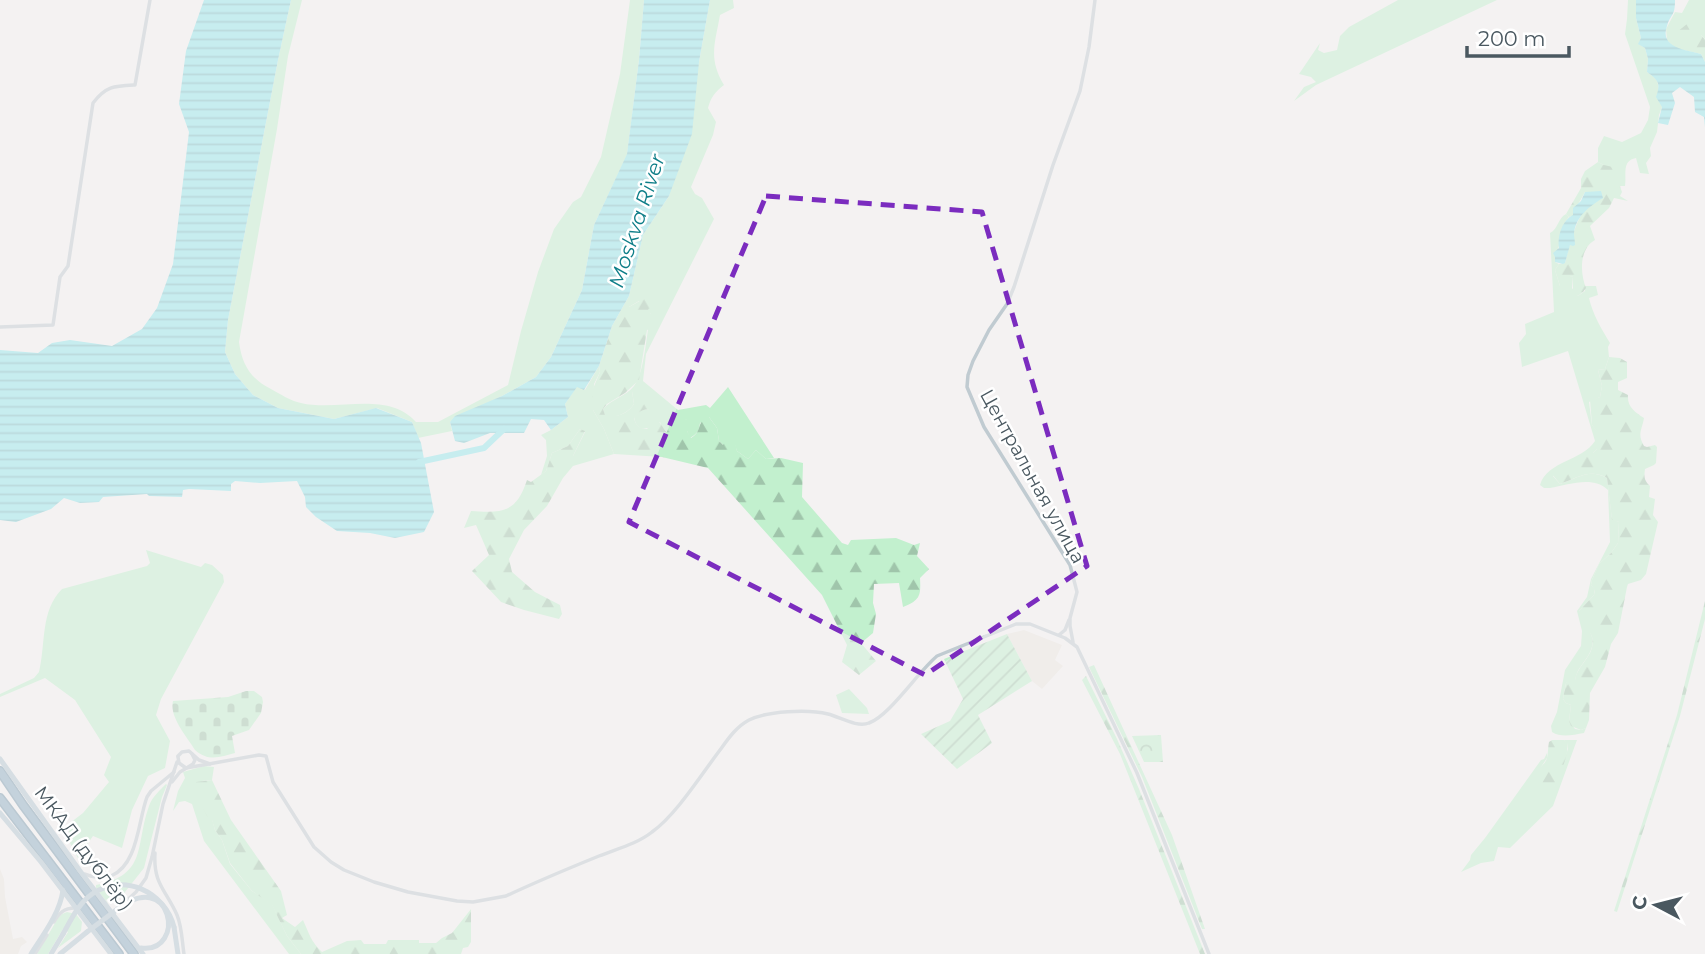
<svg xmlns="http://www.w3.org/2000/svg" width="1705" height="954" viewBox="0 0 1705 954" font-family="Montserrat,sans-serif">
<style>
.commercial{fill:#ebe6e0}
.grass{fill:#c2f0ce}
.forest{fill:url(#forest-firs)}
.cemetery{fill:url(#cemetery-stones)}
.park{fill:url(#park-crowns)}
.garden{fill:url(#garden-furrows)}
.water{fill:url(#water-rules)}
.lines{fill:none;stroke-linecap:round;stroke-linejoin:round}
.river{stroke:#90e6ec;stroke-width:6}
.highway-casing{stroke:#7697ac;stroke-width:10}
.minor{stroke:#c0cbd1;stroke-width:3.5}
.major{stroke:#b2c5d0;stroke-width:5}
.highway{stroke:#8bacc0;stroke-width:7}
.major-bridge{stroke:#b2c5d0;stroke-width:5}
.marked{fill:none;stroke:#7b2cbf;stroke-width:5;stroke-dasharray:14 9;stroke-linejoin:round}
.labels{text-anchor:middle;stroke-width:5;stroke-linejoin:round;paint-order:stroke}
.street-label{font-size:19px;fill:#4a5860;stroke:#fff}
.water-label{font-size:21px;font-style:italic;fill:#0e7e88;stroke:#fff}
</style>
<defs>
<pattern id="forest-firs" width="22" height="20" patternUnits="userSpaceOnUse" patternTransform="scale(1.75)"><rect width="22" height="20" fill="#c2f0ce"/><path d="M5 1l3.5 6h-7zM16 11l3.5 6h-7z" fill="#a0c5ab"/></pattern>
<pattern id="cemetery-stones" width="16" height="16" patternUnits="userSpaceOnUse" patternTransform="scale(1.75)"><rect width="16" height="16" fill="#c2f0ce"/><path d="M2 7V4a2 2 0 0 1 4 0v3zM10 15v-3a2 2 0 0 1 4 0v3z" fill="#a0c5ab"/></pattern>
<pattern id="park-crowns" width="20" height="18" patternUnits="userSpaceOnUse" patternTransform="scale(1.75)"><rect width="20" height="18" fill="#c2f0ce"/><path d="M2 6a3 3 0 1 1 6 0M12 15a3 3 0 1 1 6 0" fill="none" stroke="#a0c5ab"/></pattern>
<pattern id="garden-furrows" width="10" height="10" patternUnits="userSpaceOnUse" patternTransform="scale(1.75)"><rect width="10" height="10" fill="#c2f0ce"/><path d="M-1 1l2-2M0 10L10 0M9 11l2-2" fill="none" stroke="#a0c5ab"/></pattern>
<pattern id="water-rules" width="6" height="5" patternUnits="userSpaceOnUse" patternTransform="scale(1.75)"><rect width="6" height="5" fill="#90e6ec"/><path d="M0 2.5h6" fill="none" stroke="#78bdc3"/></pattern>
</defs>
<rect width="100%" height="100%" fill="#f4f2f2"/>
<g class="commercial">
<polygon points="1024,630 1062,645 1055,660 1063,666 1042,689 1032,681 1007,634"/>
<polygon points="0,869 4,879 5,897 13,939 22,937 27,942 21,946 18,954 0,954"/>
</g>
<g class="grass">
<path d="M291 0H302L288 56 277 129 239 342C242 365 251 379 271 389 280 394 291 401 301 403 338 412 387 390 416 422H438L508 385 521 331 538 272 554 229 573 202 581 197 601 157 620 74 630 0H644L639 60 627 155 594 225 582 290 551 357 536 377 502 396 450 422 452 431 418 438 412 422 377 408 334 419 278 408 253 395 235 374 225 352 228 320 278 60Z"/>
<path d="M710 0H733L734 8 720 15C715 44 708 58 724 85 715 92 711 97 708 108L716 122 713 135 691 187 695 194 702 198 714 219 646 354 643 381 678 410 706 405 710 408 728 387 774 458 766 459 756 450 748 459 737 451 735 445 724 446 719 441 717 428 709 417 700 423C699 431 697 434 690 438L687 431V419L670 426 668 432 662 428 660 422C650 428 637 435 634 417 640 409 644 409 653 409L632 391 634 404C627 414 617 418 605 416L603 409C612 399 626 396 634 386 645 372 646 333 651 314L639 301 629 307V296L643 235 669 196 699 62Z"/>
<polygon points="1398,0 1497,0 1316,85 1294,101 1304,87 1316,82 1311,77 1299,74 1320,43 1318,50 1324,53 1337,50 1340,36 1349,27"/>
<path d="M1628 0H1636V18L1641 38 1639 44 1645 48 1648 59 1647 72 1657 79 1662 107 1659 115 1657 132 1650 148 1651 156 1646 163 1649 174 1640 173 1636 158C1621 161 1627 175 1625 186H1620L1604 165 1598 162V148L1604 136 1622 142 1641 133 1648 120 1650 107 1625 34 1627 19Z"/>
<polygon points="1689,0 1705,0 1705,39 1701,35 1667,40 1666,29 1675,12 1682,13"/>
<path d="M1566 214 1569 217C1560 227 1561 239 1558 250 1557 254 1555 258 1555 262L1559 264 1555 270 1560 286 1571 276 1573 277 1572 288 1578 296 1585 291V286H1596L1598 295 1589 298C1593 315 1601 328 1610 343L1608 347 1609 357 1605 369 1598 370 1602 386 1600 397 1589 402 1592 425 1597 431V449L1593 453 1553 476 1560 484C1578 478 1589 468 1607 478L1612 519 1619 522 1618 543 1611 553 1599 564 1592 580 1591 585 1595 589 1594 595 1579 611C1582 619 1586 625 1590 632 1598 647 1586 658 1579 669 1577 672 1576 676 1575 680L1566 683 1563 699 1566 703 1571 705 1569 721 1575 729 1581 730 1586 728 1584 733C1573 735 1561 738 1552 732L1551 726 1557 712 1565 670 1581 646 1582 631 1577 611 1587 597 1591 579 1610 542 1608 490C1593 475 1568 485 1550 488H1544L1540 485C1547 461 1582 461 1595 441L1568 351 1522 367 1519 343 1526 334 1525 324 1554 312 1550 233C1558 229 1558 218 1566 214Z"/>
<polygon points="599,366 600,372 594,384 593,410 604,429 614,454 573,466 573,456 585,432 580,429 568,446 552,453 546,471 541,475 547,456 546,440 541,435 551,430 568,417 565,404 577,386 585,390"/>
<path d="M146 550 201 567 205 563 212 565 223 575 224 582 161 699 156 715 170 741 165 768 148 776 132 810 122 848 93 836 78 858 70 843 69 830 66 826 83 813 109 782 104 775 111 757 75 700 45 678 0 697V694L34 678 39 672C46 644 40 611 62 589L147 566 150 563Z"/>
<polygon points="849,689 867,708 869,714 842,713 836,695"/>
<polygon points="1564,740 1577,740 1553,806 1510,848 1498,847 1494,861 1481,863 1461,872 1470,860 1471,855 1485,838 1541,760 1544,759 1547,753 1547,758 1541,767 1554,786 1568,749 1567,743"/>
<polygon points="204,766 214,767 212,780 202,781 215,830 222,840 230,864 252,891 272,904 287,936 301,954 289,954 204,841 192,804 185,801 179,802 173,811 178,791 185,778 183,772"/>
<path d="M166 784 167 785 162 797 144 868 121 897 118 899 114 895 106 900 109 905 96 888V885C148 875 135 845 149 806 152 797 160 790 166 784Z"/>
<polygon points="67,912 76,914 82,922 81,931 58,948 68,932 63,929 48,954 37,954 58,918 62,914"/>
</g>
<g class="forest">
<polygon points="1687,24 1698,25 1701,35 1705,39 1705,62 1701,54 1674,48 1667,40"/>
<path d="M1598 162 1604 165 1617 168 1623 178 1620 186 1622 192 1620 196 1628 201 1614 198 1609 208 1590 226 1595 240C1579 249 1580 273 1586 288L1583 292 1578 296 1573 292V277L1571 276 1565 286H1560L1555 270 1559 264 1565 263C1568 250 1574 229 1579 219 1585 208 1594 201 1601 192H1585C1581 200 1576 206 1573 216L1569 217 1566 214 1581 188V179L1585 171Z"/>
<path d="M629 296V307L645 298H652L654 307 648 309 651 314 657 317V324L653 328 647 330 639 380 625 393 607 404 603 409 605 415C617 418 627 414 634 404L632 391 645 386 647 399 654 409C645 409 640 409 634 418 636 426 639 428 647 429L655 418C661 422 662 428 667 432L671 420 688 419 687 431 691 438C700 433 699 425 703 416L709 417 717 428 719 441 723 445 727 439 734 438 737 451 748 459 756 450 766 459 781 458 803 463 802 497 842 543 848 545 851 540 896 538 914 545 920 543 917 556 929 569 920 578C921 596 920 600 903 607L899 583 874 584 873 603 876 614 873 633 861 643 876 661 859 675 842 662 847 645 822 595 708 468 662 457 614 454 604 429 593 410 592 391 600 372 599 366 612 326Z"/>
<path d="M1609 357 1620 358 1627 362V378L1618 382V390L1628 395C1627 407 1635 412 1644 418 1642 430 1637 434 1644 446L1647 447 1655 445 1657 447 1656 463 1654 465 1645 469C1644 477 1644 480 1650 486L1649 497 1655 499 1653 515 1658 522 1646 574 1641 580 1628 584 1627 587 1618 633 1611 644 1605 667 1590 693 1589 720 1586 728 1581 730 1571 726 1569 721 1571 705 1566 703 1563 699 1566 683 1570 680H1575C1578 663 1596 656 1592 637 1590 630 1584 628 1581 623 1580 620 1579 614 1579 611L1594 595 1595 590 1591 585 1592 580 1599 564 1611 553 1618 543 1619 522 1612 520 1607 478C1590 468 1577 478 1560 484L1552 474 1554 471 1588 452 1593 453 1597 449V432L1592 425 1590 400 1600 397 1602 386 1598 370 1605 369Z"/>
<path d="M580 429 585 431 573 456V466L563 478 547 506 524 530 509 559 512 572 535 592 560 605 562 614 559 619 524 610 501 602 472 571 489 555 476 525 464 528 471 511C503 513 516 513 527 480L531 482 546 471 552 453 568 446Z"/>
<polygon points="1705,601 1705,619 1680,716 1617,912 1614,911 1677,715"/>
<polygon points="1094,665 1172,835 1205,929 1202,929 1142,777 1089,667"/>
<polygon points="1086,676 1117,739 1139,789 1205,954 1200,954 1120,754 1082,680"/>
<path d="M1552 740H1564L1567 742C1570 758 1557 776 1553 791L1545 796H1539L1538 787 1543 777C1536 764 1544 768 1547 758 1548 754 1548 747 1549 742Z"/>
<path d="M212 780 231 820 281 891 287 915 282 918 295 927 303 920C309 933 311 942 322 952L347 941 361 940 364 944H386L388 940H419V943H436L442 938 452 933 471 909V942L468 947 463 948 461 954H301L287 936 272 905 252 891 230 863 222 840 215 830 212 820 207 816 196 794V782Z"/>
</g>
<path class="cemetery" d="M246 691H254L262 697 263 702 261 713 249 730 232 736 235 753C221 757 208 762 195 750 187 737 169 717 173 701L228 697Z"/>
<polygon class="park" points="1161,735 1163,762 1144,762 1132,736"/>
<polygon class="garden" points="1007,634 1032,681 978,715 992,743 957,769 921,734 950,721 963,699 944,659"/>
<g class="water">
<polygon points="204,0 291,0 278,60 228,320 225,352 235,374 253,395 278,408 334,419 376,408 412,422 421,443 434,512 424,532 395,538 370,533 337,531 316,517 306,507 305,497 297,481 260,483 235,481 231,484 231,491 189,489 183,490 182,497 149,496 147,494 103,497 99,502 80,503 64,498 51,509 16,522 0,520 0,350 38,353 52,343 70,340 112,346 142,329 157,308 173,264 189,132 179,104 186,51"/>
<polygon points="644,0 710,0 699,62 692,134 669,196 643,235 629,296 612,326 599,366 584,390 577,387 565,404 568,417 551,430 544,420 531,419 524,433 490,433 464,443 455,441 450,422 455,416 502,396 536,377 551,357 582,290 594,225 627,154 639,60"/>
<path d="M1636 0H1675C1675 17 1671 13 1667 26 1659 48 1687 50 1701 54L1705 62V127L1704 117 1695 112 1694 97 1680 87 1672 93 1675 103 1668 125 1658 123 1662 107 1656 97C1661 83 1658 80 1647 72L1648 59 1645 48 1638 44 1641 38 1636 18Z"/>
<path d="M1601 191 1603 198C1590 206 1576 216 1574 233 1574 237 1575 241 1575 245L1573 246 1570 245 1565 263 1563 264 1555 262V257L1553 253 1559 248C1557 237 1562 220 1573 215V208L1581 201 1585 192Z"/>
</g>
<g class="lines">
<polyline class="river" points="419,462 484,448 504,429"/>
<defs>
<g id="highway">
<polyline points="0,771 23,805 134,954"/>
<polyline points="0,798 119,954"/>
</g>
</defs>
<use href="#highway" class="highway-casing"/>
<g class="minor">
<path d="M0 327 53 325 60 277 68 266 93 103C106 86 114 86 135 85L150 0"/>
<polyline points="1059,635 1065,630 1069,620"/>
<polyline points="1073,642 1070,626 1070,618 1077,592 1070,565 984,427 967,387 968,375 973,361 989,330 1007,304 1014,287 1053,165 1080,91 1089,47 1095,0"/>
<polyline points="178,756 182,752 189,751 199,760 210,764"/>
<path d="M178 757 179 763 186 768 259 755 266 756 273 782 314 847 331 862 344 870 374 882 408 892 457 901 473 902 506 896C536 882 567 869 599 856 616 849 637 844 652 832 676 815 701 775 720 750 728 739 736 727 749 720 767 711 808 709 828 714 840 717 857 728 869 723 890 715 917 673 937 656L1016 624H1030L1065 638 1077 647 1137 773 1209 954"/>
<polyline points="172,782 180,772 193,764 195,760 192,754"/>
<path d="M155 853C153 884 166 890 177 915 182 927 182 941 184 954"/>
<path d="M85 874C94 878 102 879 111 876 138 865 138 821 147 797L151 791 174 772"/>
<polyline points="124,903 136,892 146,878 152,857 163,804 177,762"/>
<path d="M54 922C59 913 64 908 75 908"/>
<polyline points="35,954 47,935"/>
</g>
<g class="major">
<polyline points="0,759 80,871 143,954"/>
<polyline points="0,813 41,862 111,954"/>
<path d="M115 911C173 864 187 954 141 948"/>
<polyline points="174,927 178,954"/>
<path d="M31 954C43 935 60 913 63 890"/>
<polyline points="51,954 63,934"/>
<polyline points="60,954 87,932"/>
</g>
<use href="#highway" class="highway"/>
<g class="major-bridge">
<polyline points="87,932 115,911"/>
<path d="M63 934C71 920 78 904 92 894 124 872 165 892 174 927"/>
</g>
</g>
<path d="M0 0H1705V954H0ZM766 196 982 212 1087 566 925 675 629 522Z" fill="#f4f2f2" fill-opacity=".55" fill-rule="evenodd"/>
<path class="marked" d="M766 196 982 212 1087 566 925 675 629 522Z"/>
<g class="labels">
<g class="street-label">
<text transform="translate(1033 476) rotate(61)" y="7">Центральная улица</text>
<text transform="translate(84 848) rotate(53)" y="7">МКАД (дублёр)</text>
</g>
<g class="water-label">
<text transform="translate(637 221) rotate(-72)" y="7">Moskva River</text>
</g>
</g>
<g transform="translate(1656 905) rotate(277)" stroke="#ffffff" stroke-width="5" paint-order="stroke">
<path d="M0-5L12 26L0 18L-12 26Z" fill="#4a5860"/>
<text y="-10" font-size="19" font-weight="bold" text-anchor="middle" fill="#4a5860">С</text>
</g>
<path d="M1467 46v10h102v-10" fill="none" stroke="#4a5860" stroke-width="3.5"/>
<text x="1478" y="46" font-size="21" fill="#4a5860" stroke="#ffffff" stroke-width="5" paint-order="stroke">200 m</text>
</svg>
